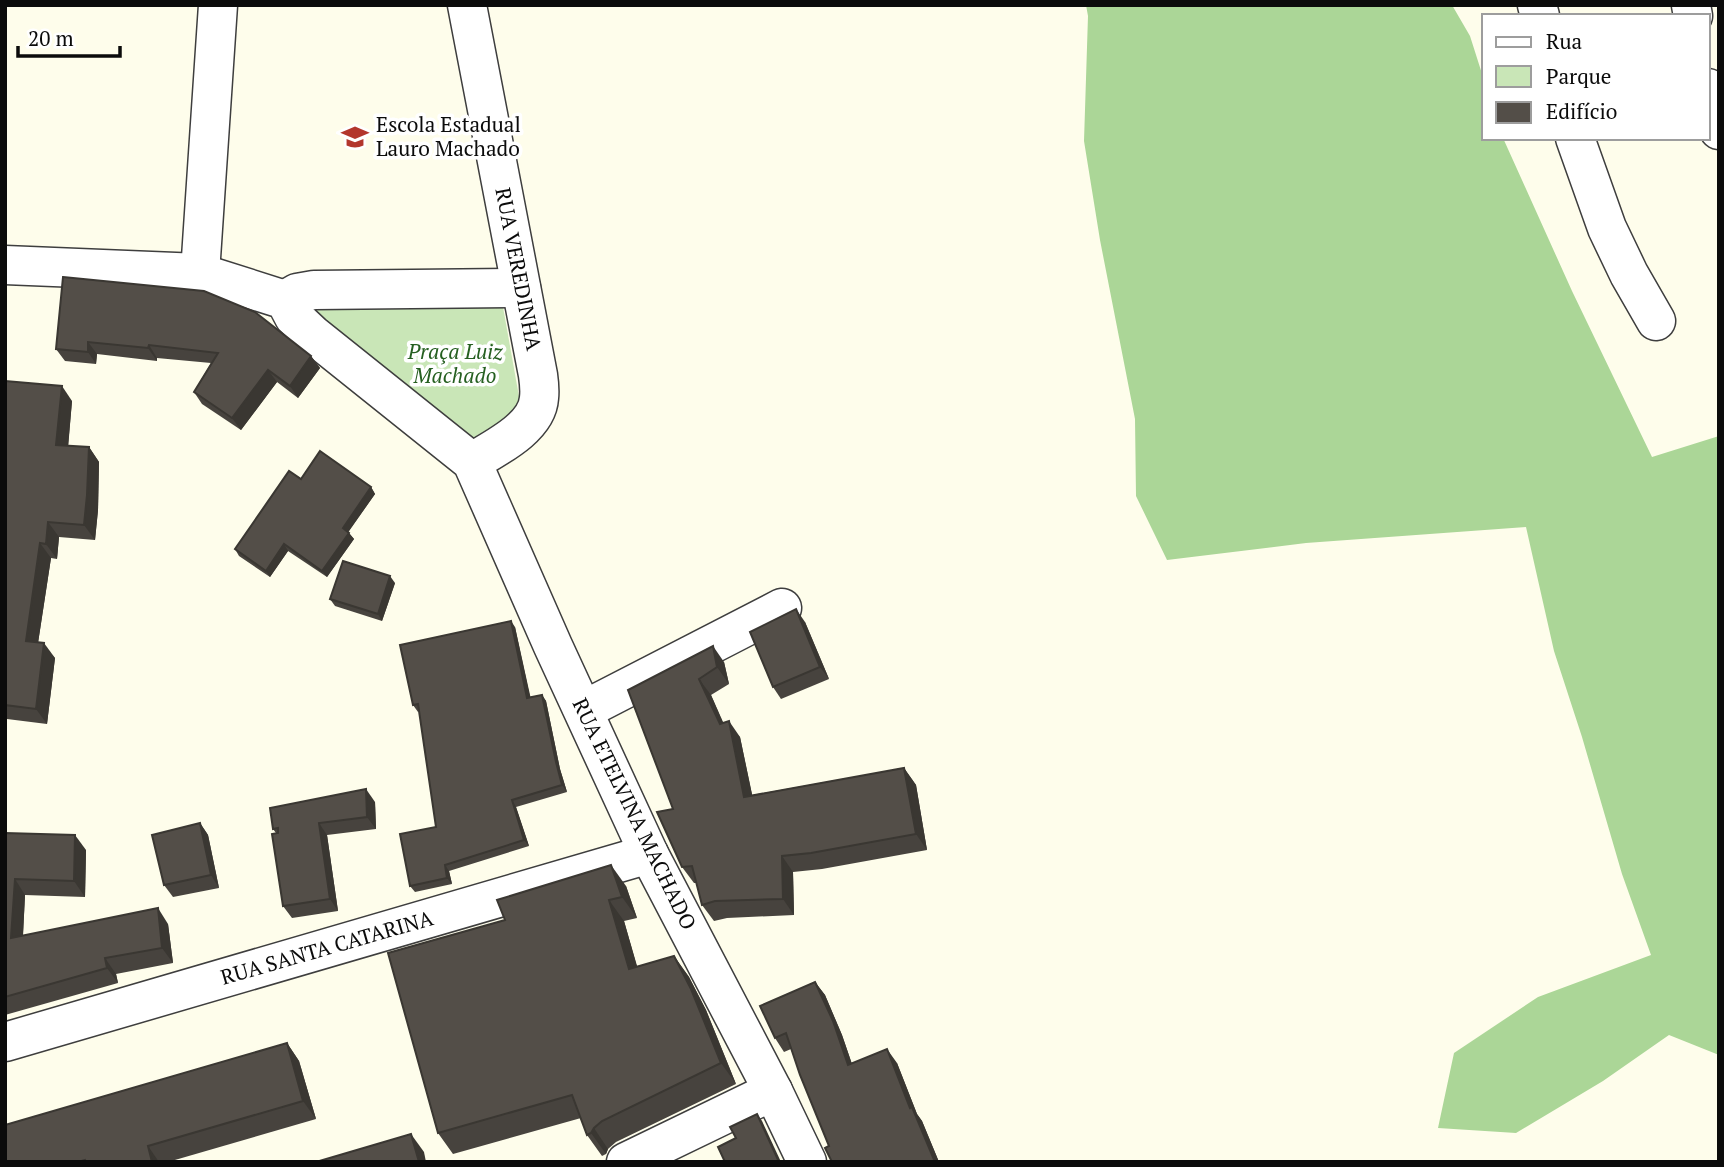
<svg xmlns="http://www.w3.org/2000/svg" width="1724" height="1167" viewBox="0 0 1724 1167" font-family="'PT Serif',serif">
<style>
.green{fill:#c9e6b7}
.forest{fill:#abd697}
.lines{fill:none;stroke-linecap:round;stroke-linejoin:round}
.minor-casing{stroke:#3e3e3e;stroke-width:41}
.minor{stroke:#fff;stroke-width:38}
.wall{fill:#47433e}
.shaded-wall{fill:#3a3732}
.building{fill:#534e48;stroke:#3a3732;stroke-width:2}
.labels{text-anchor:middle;stroke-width:7;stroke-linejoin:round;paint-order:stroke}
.poi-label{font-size:21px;fill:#0b0b0b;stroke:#fff;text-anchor:start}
.street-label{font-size:21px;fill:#0b0b0b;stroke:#fff}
.park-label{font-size:21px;font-style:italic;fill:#255f20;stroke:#fff}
</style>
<rect width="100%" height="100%" fill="#fefdeb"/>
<polygon class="green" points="307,304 503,307 520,402 512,414 470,444 465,445"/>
<polygon class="forest" points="1086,5 1452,5 1470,36 1484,80 1484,138 1503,138 1572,291 1652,457 1719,436 1719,1055 1669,1035 1603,1081 1516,1133 1438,1128 1454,1053 1538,997 1651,955 1622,874 1582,737 1554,651 1526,527 1306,543 1167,560 1136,496 1135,419 1100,240 1084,141 1088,16"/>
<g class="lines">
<defs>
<g id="minor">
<path d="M467 5 538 375C539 382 540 390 539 398 537 428 495 448 472 462"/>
<polyline points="1537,5 1540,16"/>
<polyline points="1691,5 1693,16"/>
<polyline points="1708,88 1719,130"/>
<polyline points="1575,138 1607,228 1629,274 1656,321"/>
<polyline points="5,265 200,273 285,300 294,317 312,334 472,462 553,646 649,854 773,1091 807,1162"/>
<polyline points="200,273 218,5"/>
<polyline points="285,300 297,293 314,290 521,288"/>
<polyline points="584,710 782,608"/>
<polyline points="5,1042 649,854"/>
<polyline points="626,1162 773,1091"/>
</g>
</defs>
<use href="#minor" class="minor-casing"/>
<use href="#minor" class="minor"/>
</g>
<g class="wall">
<polygon points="63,277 311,356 320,368 298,398 277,382 241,430 202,404 194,392 211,363 157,358 157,361 97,354 96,364 65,361 56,349"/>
<polygon points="5,381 72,401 68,446 89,447 99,462 98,510 95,540 59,537 57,559 51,558 38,643 55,658 47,724 7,719 5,823"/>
<polygon points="301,479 371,487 375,494 348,532 354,539 327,577 288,551 270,577 239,556 235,549"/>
<polygon points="395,583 382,621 335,606 330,599"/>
<polygon points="805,622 829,679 781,699 773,687"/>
<polygon points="515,627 530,697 542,695 546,701 560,769 567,792 516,807 529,846 449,871 452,884 415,892 410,886 436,827 419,711 418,712 413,705"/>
<polygon points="724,662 729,684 711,695 723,723 740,737 752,795 904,768 916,785 927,850 822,869 793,872 794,915 727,918 714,921 702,905 696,883 694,883 682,867 673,809 628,690"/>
<polygon points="375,802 376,829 327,835 338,911 292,918 283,906 276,833 273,829"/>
<polygon points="200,823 208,835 219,888 173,897 164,885"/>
<polygon points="5,833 86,850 85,897 25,895 23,936 168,924 173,963 116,974 118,983 5,1015"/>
<polygon points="626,886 637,918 624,921 637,967 674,956 689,977 706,1010 736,1084 616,1142 608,1149 606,1154 602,1156 587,1135 581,1118 453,1154 438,1133 505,920"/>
<polygon points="815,982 825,995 842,1035 852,1064 897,1063 917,1114 922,1121 939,1162 832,1162 829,1146 791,1049 784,1052 775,1038"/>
<polygon points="287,1043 299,1061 316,1119 168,1162 5,1162"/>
</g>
<g class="shaded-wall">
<polygon points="88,342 97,354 96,364 88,352"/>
<polygon points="149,345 157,358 157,361 148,348"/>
<polygon points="311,356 320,368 298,398 290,386"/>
<polygon points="268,370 277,382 241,430 232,418"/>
<polygon points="62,386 72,401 67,460 56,445"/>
<polygon points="89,447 99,462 98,510 95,540 84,525"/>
<polygon points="371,487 375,494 347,534 343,528"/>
<polygon points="48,522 59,537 57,559 46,544"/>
<polygon points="349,533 354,539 327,577 322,571"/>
<polygon points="40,543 51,558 36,656 26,641"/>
<polygon points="284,544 288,551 270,577 266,571"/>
<polygon points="390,576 395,583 382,621 378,614"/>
<polygon points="796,609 805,622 829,679 820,667"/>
<polygon points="511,621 515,627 532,704 527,698"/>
<polygon points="44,643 55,658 47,724 36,709"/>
<polygon points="713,646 724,662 729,684 717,667"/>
<polygon points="699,679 711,695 731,740 720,724"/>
<polygon points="542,695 546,701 560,769 567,792 562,785 556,762"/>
<polygon points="5,716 7,719 5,823"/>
<polygon points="729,721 740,737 756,813 744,797"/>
<polygon points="904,768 916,785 927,850 916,834"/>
<polygon points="366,789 375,802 376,829 367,817"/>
<polygon points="512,800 516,807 529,846 524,840"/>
<polygon points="200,823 208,835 219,888 211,875"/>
<polygon points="319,823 327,835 338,911 330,899"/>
<polygon points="75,835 86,850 85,897 74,881"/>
<polygon points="782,856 793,872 794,915 783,899"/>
<polygon points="445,865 449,871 452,884 447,878"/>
<polygon points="611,865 626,886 637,918 622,897"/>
<polygon points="15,879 25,895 22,953 11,938"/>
<polygon points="609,900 624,921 644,990 629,969"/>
<polygon points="158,908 168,924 173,963 162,948"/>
<polygon points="674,956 689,977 706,1010 736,1084 721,1063"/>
<polygon points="105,958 116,974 118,983 107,968"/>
<polygon points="815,982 825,995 842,1035 857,1079 848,1065"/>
<polygon points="287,1043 299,1061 316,1119 303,1101"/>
<polygon points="887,1049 897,1063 917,1114 922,1121 939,1162 935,1162 910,1108"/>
<polygon points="757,1114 762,1121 781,1162 779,1162"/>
<polygon points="594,1128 608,1149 606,1154 591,1133"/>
<polygon points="411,1134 424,1152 426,1162 419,1162"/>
<polygon points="148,1146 159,1162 152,1162"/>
</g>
<g class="building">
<polygon points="63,277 204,291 255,312 311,356 290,386 268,370 232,418 194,392 218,353 149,345 148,348 88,342 88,352 56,349"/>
<polygon points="5,381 62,386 56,445 89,447 87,495 84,525 48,522 46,544 40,543 26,641 44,643 36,709 5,705"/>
<polygon points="320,451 371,487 343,528 349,533 322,571 284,544 266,571 235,549 289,471 301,479"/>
<polygon points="343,561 390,576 378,614 330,599"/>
<polygon points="796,609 820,667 773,687 750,632"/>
<polygon points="511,621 527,698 542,695 556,762 562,785 512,800 524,840 445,865 447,878 410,886 400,834 436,827 418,704 413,705 400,645"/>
<polygon points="713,646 717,667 699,679 720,724 729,721 744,797 904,768 916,834 811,853 782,856 783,899 715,901 702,905 692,866 682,867 657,812 673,809 628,690"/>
<polygon points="366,789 367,817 319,823 330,899 283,906 272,834 278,833 278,828 273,829 270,808"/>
<polygon points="200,823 211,875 164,885 152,835"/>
<polygon points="5,833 75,835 74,881 15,879 11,938 158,908 162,948 105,958 107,968 5,997"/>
<polygon points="611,865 622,897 609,900 629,969 674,956 691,989 721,1063 602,1121 594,1128 591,1133 587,1135 572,1095 438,1133 388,953 505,920 497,900"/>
<polygon points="815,982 833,1021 848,1065 887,1049 910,1108 912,1107 935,1162 832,1162 825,1148 829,1146 800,1075 786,1033 775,1038 760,1006"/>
<polygon points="287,1043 303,1101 148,1146 152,1162 86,1162 85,1160 78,1162 5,1162 5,1125"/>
<polygon points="757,1114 779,1162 725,1162 718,1147 736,1138 730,1127"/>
<polygon points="411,1134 419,1162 316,1162"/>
</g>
<defs>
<symbol id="school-bare" viewBox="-9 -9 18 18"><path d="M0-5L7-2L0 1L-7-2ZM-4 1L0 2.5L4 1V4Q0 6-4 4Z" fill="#b3362c" stroke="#fff" stroke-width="2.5" paint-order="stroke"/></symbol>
</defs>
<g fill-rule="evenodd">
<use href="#school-bare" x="336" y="118" width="38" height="38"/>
</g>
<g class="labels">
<g class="poi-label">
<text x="376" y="132">Escola Estadual<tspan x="376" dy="24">Lauro Machado</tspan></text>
</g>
<g class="street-label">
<text transform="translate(518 269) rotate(79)" y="7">RUA VEREDINHA</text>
<text transform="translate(634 814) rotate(64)" y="7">RUA ETELVINA MACHADO</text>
<text transform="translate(327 948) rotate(-16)" y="7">RUA SANTA CATARINA</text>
</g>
<g class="park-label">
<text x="455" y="359">Praça Luiz<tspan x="455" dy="24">Machado</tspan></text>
</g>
</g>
<rect width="1724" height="1167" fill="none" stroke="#0b0b0b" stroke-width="14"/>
<rect x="1482" y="14" width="228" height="126" fill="#ffffff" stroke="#9d9d9d" stroke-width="2"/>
<rect x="1496" y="37" width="35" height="10" fill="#ffffff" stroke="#9d9d9d" stroke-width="2"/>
<text x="1546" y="49" font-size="21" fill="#0b0b0b">Rua</text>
<rect x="1496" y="66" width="35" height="21" fill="#c9e6b7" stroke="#9d9d9d" stroke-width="2"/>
<text x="1546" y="84" font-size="21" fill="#0b0b0b">Parque</text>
<rect x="1496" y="102" width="35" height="21" fill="#534e48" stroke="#9d9d9d" stroke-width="2"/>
<text x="1546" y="119" font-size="21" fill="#0b0b0b">Edifício</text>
<path d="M18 46v10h102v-10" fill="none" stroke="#0b0b0b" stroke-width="3.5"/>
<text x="28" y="46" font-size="21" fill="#0b0b0b" stroke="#ffffff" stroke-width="5" paint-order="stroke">20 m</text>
</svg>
